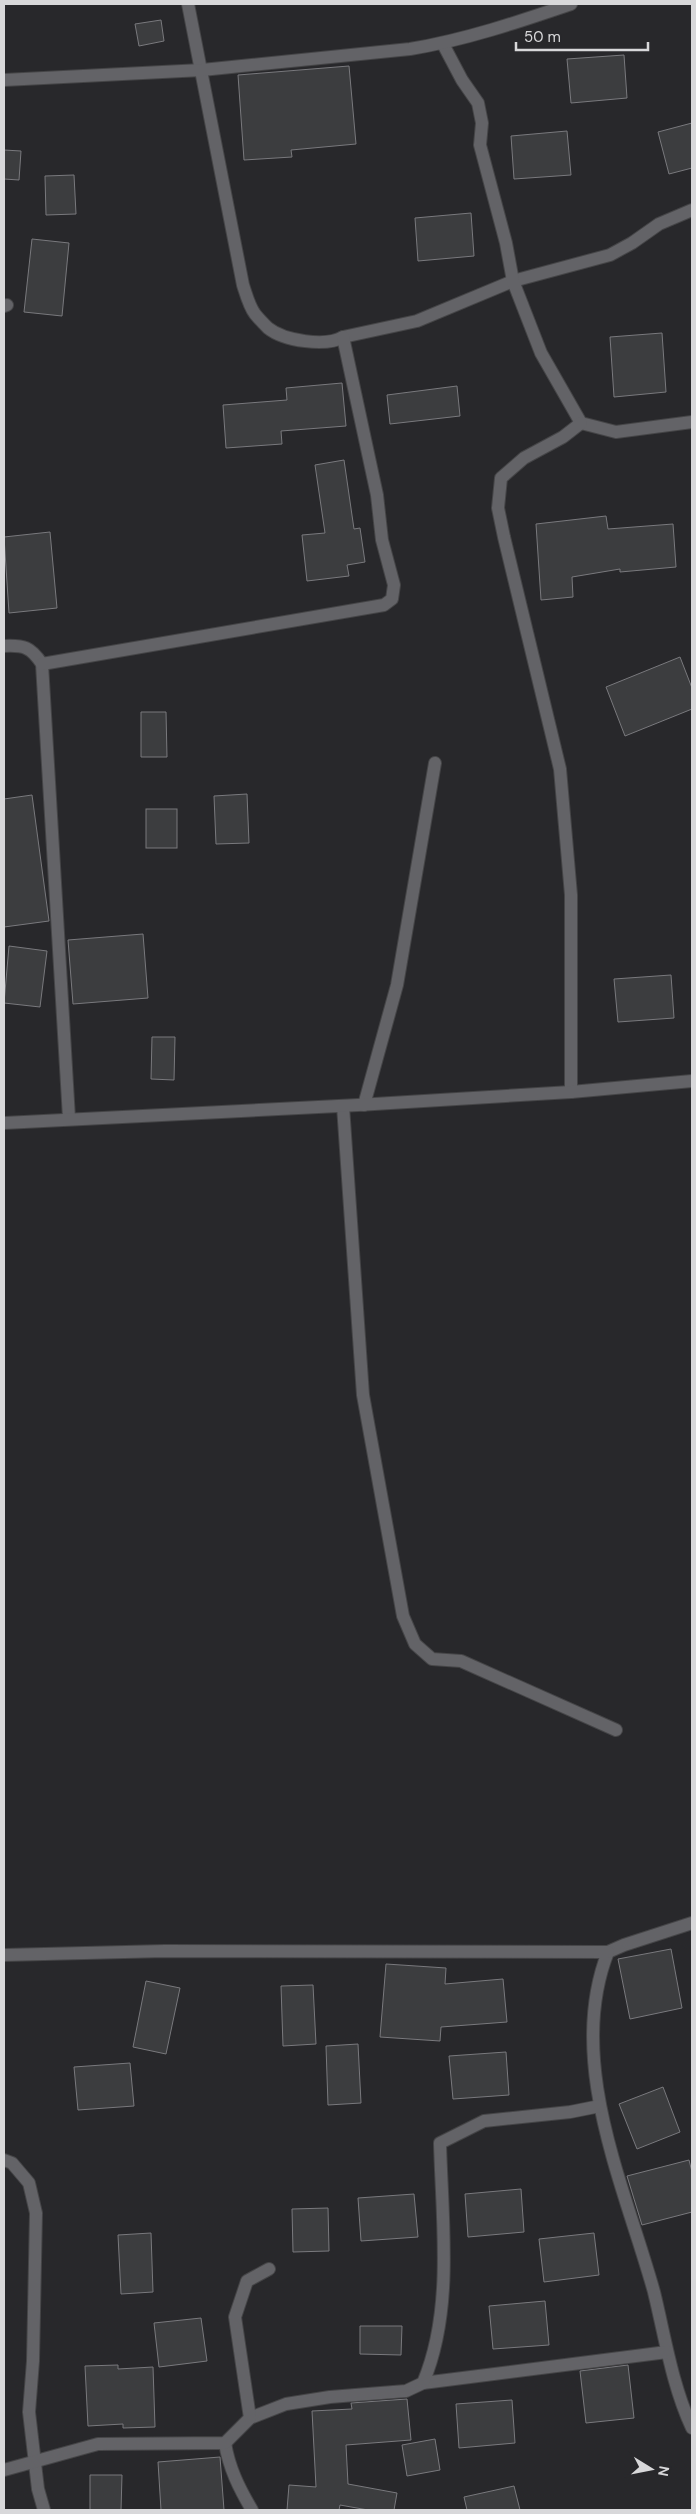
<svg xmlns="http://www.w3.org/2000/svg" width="696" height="2514" viewBox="0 0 696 2514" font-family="'DM Sans',sans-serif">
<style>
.building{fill:#3c3d3f;stroke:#79797d}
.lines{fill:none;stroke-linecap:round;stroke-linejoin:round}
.minor-casing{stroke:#454547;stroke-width:14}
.minor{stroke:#636367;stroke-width:12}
</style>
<rect width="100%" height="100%" fill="#28282b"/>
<g class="building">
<polygon points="161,20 164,41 139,46 135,24"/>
<polygon points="624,55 627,98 571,103 567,59"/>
<polygon points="349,66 356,144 291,150 292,157 244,160 238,75"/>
<polygon points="692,123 692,168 669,174 658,132"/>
<polygon points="567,131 571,175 514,179 511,136"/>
<polygon points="4,150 21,151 19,180 4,179"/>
<polygon points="74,175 76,214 46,215 45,176"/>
<polygon points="471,213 474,256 418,261 415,218"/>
<polygon points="32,239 69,243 62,316 24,312"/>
<polygon points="662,333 666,392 614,397 610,337"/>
<polygon points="342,383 346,426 281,431 282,444 226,448 223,405 287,400 286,388"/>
<polygon points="457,386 460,416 390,424 387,395"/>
<polygon points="344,460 354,529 360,528 365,562 347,565 349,576 307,581 302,535 325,533 315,465"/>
<polygon points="606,516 608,529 673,524 676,567 620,572 620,569 572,577 573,597 541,600 536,524"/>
<polygon points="50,532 57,608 9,613 4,537"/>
<polygon points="680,657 692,688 692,709 625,736 606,687"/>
<polygon points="141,712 166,712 167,757 141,757"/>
<polygon points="247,794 249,843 216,844 214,796"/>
<polygon points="32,795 49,921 4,927 4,799"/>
<rect x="146" y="809" width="31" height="39"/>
<polygon points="143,934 148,998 73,1004 68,940"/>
<polygon points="9,946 47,951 40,1007 4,1003"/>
<polygon points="671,975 674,1018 618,1022 614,979"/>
<polygon points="152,1037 175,1037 174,1080 151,1079"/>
<polygon points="671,1949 682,2008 630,2019 618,1959"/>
<polygon points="386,1964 446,1968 445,1984 503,1979 507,2022 441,2027 440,2041 380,2037"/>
<polygon points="146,1981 180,1988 166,2054 133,2047"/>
<polygon points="313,1985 316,2044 283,2046 281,1986"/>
<polygon points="358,2044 361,2103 328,2105 326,2046"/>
<polygon points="506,2052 509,2095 453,2099 449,2056"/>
<polygon points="130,2063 134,2106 78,2110 74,2067"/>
<polygon points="663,2087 680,2132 637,2149 619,2104"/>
<polygon points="689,2160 692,2172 692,2212 642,2225 627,2176"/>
<polygon points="521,2189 524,2232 468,2237 465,2194"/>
<polygon points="414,2194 418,2237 361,2241 358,2198"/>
<polygon points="328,2208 329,2251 293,2252 292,2209"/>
<polygon points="151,2233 153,2292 121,2294 118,2235"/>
<polygon points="594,2233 599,2275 544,2282 539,2239"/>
<polygon points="545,2301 549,2345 493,2349 489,2306"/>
<polygon points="201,2318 207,2361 159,2367 154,2323"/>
<polygon points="360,2326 402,2326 401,2355 360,2354"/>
<polygon points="118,2365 118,2369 153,2367 155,2427 123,2428 123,2424 88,2426 85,2366"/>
<polygon points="628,2365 634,2418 586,2423 580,2371"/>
<polygon points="407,2399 411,2440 346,2445 348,2484 397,2493 394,2510 368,2510 340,2505 339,2510 287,2510 289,2485 316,2487 312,2411 352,2409 351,2403"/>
<polygon points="512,2400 515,2443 459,2448 456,2404"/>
<polygon points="435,2439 440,2470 407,2476 402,2445"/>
<polygon points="220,2457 224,2510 161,2510 158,2462"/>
<polygon points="90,2475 122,2475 121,2510 90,2510"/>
<polygon points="514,2486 520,2510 467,2510 464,2497"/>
</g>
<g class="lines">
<defs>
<g id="minor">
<path d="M188 4 243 285C246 294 249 306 255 314 259 319 264 324 268 328 284 341 326 347 343 337L417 321 513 281 610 255 632 243 659 224 692 210"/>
<polyline points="443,44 462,80 478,103 482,123 480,145 506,243 513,281 541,353 581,423 616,432 692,422"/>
<path d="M4 80 202 70 410 49C465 40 518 22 571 4"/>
<polyline points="4,306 7,305"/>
<path d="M4 646C24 645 31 647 42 664L69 1118"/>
<polyline points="42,664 384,605 392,599 394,585 382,540 377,495 343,337"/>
<polyline points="571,1092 571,895 560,769 504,537 498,508 501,478 524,458 563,437 581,423"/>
<polyline points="364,1105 397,985 435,763"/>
<polyline points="343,1106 363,1395 403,1616 415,1644 432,1659 461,1661 616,1730"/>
<polyline points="4,1123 358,1105 571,1092 692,1081"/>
<path d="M692 1923 624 1945 608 1952C565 2061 625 2187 654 2292 665 2337 672 2385 692 2428"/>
<polyline points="4,1955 165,1951 608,1952"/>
<polyline points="4,2160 12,2163 29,2183 36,2213 33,2361 29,2412 38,2489 44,2510"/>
<polyline points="423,2383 667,2352"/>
<path d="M250 2418 286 2404 330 2397 406 2391 423 2383C454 2310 442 2221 440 2143L484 2121 570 2112 600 2106"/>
<path d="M225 2443C229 2468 239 2488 252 2510"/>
<polyline points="4,2470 98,2444 225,2443 250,2418 235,2317 247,2281 269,2269"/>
</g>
</defs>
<use href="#minor" class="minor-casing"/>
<use href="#minor" class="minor"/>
</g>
<rect width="696" height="2514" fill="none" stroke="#d8d8da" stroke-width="10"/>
<g transform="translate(651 2469) rotate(100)" stroke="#28282b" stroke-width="4" paint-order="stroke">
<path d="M0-4L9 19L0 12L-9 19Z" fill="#d8d8da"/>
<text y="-8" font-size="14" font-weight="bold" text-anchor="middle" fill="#d8d8da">N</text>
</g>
<path d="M516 42v8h132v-8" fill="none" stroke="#d8d8da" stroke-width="2.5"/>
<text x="524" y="42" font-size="15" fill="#d8d8da" stroke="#28282b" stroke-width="4" paint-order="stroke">50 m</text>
</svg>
